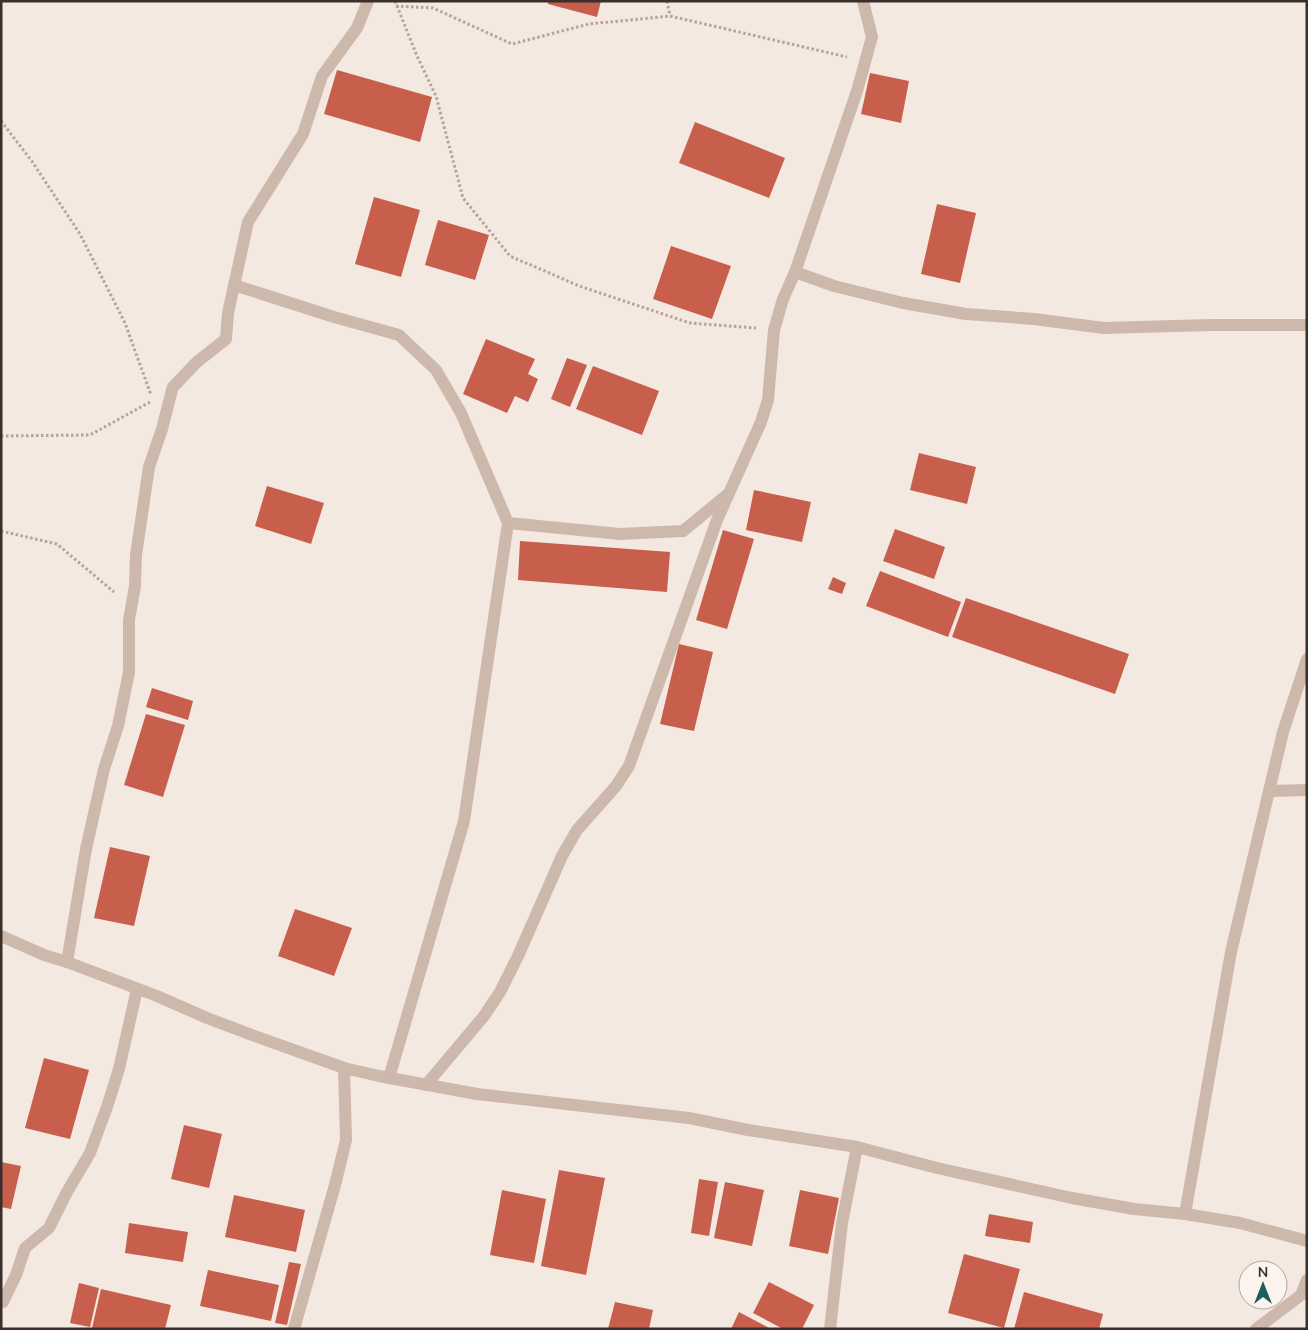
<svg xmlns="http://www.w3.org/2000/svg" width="1308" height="1330" viewBox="0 0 1308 1330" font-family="'Nunito Sans',sans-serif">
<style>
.building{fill:#c75f4c}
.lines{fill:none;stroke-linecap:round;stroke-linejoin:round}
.path{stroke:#b9a296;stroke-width:3;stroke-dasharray:2.5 2.5;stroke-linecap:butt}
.minor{stroke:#cdb8ac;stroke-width:12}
</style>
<rect width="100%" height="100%" fill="#f4e9e1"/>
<g class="building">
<polygon points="548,1 601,1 597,17 548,4"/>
<polygon points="337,70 432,97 420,142 324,114"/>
<polygon points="870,73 909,81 901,123 861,114"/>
<polygon points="695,122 785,158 769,198 679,163"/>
<polygon points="374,197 420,210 401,277 355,264"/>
<polygon points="937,204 976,213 960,283 921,274"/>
<polygon points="438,220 489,235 475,280 425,265"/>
<polygon points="671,246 731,266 712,319 653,299"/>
<polygon points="486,339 535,359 528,374 538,379 528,402 515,396 507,413 463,394"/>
<polygon points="567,358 587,365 570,407 551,399"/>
<polygon points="593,366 659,391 642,435 576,409"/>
<polygon points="919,453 976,467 967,504 910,490"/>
<polygon points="267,486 324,503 311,544 255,526"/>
<polygon points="754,490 811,502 802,542 746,530"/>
<polygon points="895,529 945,547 934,579 883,561"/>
<polygon points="723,530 754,539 727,629 696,620"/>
<polygon points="520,541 670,552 667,592 518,580"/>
<polygon points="880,571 961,602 948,637 866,606"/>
<polygon points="833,577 846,583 842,594 828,589"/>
<polygon points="966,598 1129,654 1115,694 952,637"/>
<polygon points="679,644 713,652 694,731 660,724"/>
<polygon points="152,688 193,701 188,720 146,707"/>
<polygon points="146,714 185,725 163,797 124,785"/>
<polygon points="110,847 150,856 134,926 94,918"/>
<polygon points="295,909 352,928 334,976 278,956"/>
<polygon points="44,1058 89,1070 70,1139 25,1128"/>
<polygon points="184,1125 222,1134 209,1188 171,1179"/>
<polygon points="1,1162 21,1166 11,1209 1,1207"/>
<polygon points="559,1170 605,1178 586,1275 541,1266"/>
<polygon points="699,1179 718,1182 709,1236 691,1233"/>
<polygon points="725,1182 764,1190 752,1246 714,1238"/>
<polygon points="502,1190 546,1199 534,1263 490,1255"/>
<polygon points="800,1190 839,1198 828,1254 789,1246"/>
<polygon points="234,1195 305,1210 296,1252 225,1237"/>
<polygon points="989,1214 1033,1222 1030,1243 985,1236"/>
<polygon points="129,1223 188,1232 183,1262 125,1253"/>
<polygon points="964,1254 1020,1269 1004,1328 948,1313"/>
<polygon points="289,1262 301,1264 287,1325 275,1323"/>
<polygon points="208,1270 279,1285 271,1321 200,1306"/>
<polygon points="769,1282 814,1305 802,1329 783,1329 753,1313"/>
<polygon points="79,1283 99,1288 90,1327 70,1323"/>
<polygon points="101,1289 171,1305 165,1329 92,1328"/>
<polygon points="1024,1292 1103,1314 1099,1329 1014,1329"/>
<polygon points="615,1302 653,1310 649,1329 608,1329"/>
<polygon points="739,1312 771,1329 731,1329"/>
</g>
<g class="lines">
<g class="path">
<polyline points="395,1 417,56 436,96 463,198 510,256 579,286 690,323 756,328"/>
<polyline points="667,1 670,16"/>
<polyline points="396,6 433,8 512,44 589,24 670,16 847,57"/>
<polyline points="1,121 31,160 80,234 125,323 151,395"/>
<polyline points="1,436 90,435 150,402"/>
<polyline points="1,531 57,544 114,592"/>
</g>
<g class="minor">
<polyline points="795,272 834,286 903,303 966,314 1034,319 1104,328 1211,325 1307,325"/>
<polyline points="234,285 334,317 399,335 436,370 461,413 508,523 464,821 389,1078"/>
<polyline points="508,523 620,534 683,531 727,495"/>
<polyline points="1270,791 1307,790"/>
<polyline points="1,936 44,955 67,962 157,996 207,1018 252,1035 344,1068 379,1076 477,1094 689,1118 748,1130 857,1147 937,1168 1072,1198 1134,1209 1185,1214 1240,1223 1307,1241"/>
<polyline points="67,962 86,849 104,769 118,726 129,672 129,620 135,586 136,555 149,467 162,429 172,390 173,387 197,362 226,339 228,313 248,222 303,134 322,76 357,28 368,1"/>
<polyline points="426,1085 484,1016 500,992 518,956 562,856 577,830 616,786 629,766 717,520 761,422 768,400 774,330 783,299 795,272 857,91 872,37 863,1"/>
<polyline points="1185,1214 1231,952 1283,732 1307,659"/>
<polyline points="1,1301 3,1302 16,1275 25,1248 49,1228 67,1192 90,1153 107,1107 119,1069 137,989"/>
<polyline points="294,1329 335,1185 346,1140 344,1068"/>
<polyline points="830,1329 842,1223 857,1147"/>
<polyline points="1256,1329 1301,1295 1307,1280"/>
</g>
</g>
<rect width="1308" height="1330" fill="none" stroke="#3b2e2b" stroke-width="5"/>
<g transform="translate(1263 1285)"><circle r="24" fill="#fbf4ee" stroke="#aea5a0"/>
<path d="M0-4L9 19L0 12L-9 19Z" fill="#1f5d5c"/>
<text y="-8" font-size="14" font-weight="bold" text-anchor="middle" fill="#3b2e2b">N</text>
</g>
</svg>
